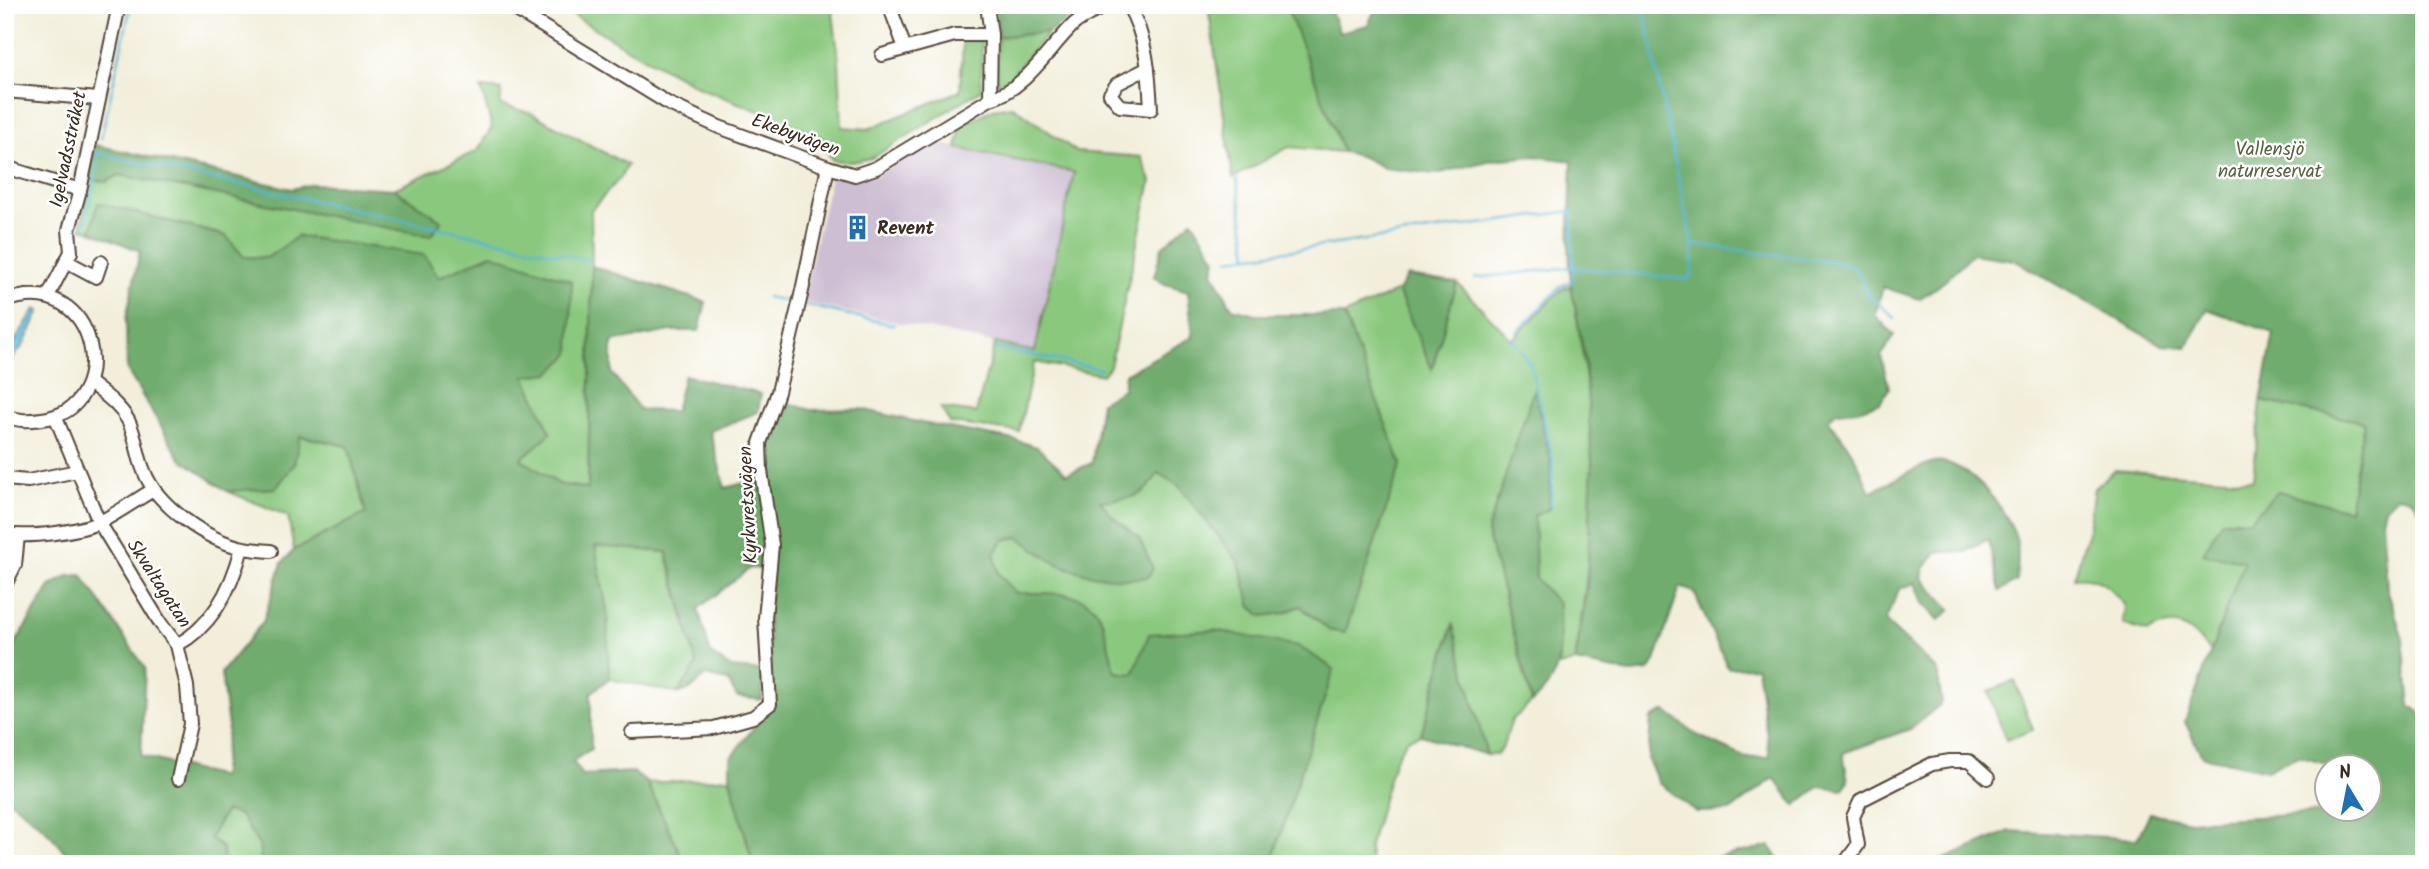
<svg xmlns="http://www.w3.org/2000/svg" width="2429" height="869" viewBox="0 0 2429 869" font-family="Kalam,sans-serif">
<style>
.industrial{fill:#cdbed3}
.green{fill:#8ac87e;stroke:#62794e;stroke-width:2}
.forest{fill:#6fac6d;stroke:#556b46;stroke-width:2}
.water{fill:#55b4d4;stroke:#486f79;stroke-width:2}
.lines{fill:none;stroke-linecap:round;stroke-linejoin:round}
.stream{stroke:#55b4d4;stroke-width:2.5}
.minor-casing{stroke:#56473a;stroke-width:16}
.minor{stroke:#fff;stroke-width:12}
.labels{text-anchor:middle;stroke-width:5;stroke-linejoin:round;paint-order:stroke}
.street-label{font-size:19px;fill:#3b2a1e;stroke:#fff}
.park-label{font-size:19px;fill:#576140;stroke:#fff}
.poi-label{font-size:19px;font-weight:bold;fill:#3b2a1e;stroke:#fff;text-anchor:start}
</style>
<rect width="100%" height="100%" fill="#fff"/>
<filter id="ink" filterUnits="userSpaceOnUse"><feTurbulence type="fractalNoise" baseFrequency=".0143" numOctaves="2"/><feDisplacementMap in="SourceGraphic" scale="14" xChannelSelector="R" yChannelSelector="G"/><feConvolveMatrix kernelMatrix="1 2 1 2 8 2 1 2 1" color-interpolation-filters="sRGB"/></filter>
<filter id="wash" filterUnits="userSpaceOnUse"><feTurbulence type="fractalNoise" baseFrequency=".00686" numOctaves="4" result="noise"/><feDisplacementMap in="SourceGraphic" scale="28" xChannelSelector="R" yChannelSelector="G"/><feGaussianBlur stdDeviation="1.57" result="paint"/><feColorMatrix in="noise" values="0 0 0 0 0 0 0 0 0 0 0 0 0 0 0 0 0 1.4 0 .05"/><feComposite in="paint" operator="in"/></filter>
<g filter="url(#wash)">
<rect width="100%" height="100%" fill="#f2eeda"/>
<polygon class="industrial" points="930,142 1074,172 1035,352 802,302 831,175 874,177"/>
<g class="green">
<polygon points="557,5 832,5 839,61 842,127 868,129 960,91 963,41 982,40 981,90 872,158 852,162 832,160 817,134 703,89 628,49"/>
<polygon points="1208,5 1286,5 1343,152 1289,147 1233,178"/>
<polygon points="1049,32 1009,78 996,84 998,37"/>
<polygon points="481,88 502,90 500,105 531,113 627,165 621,177 591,210 592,266 588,489 559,484 521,459 525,375 492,254 439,277 298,236 267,258 243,257 226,236 99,203 91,231 81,228 89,179 106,182 119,175 430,236 442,221 394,189 477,151 492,127"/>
<polygon points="1013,106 1077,152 1141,157 1151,181 1110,366 1103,375 1034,362 1019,432 950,423 941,408 976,413 995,343 1035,352 1074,172 957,148 961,125 993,109"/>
<path d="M1457 283 1512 340 1562 289 1571 285C1582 343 1590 401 1592 460 1594 527 1585 596 1575 662L1559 666V605L1536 579 1534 516 1551 461 1534 391 1487 532 1532 702 1512 720 1502 749 1496 755H1487L1452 627 1421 735 1407 739 1394 762 1369 848 1371 864H1271L1333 669 1133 674 1115 672 1109 653 1067 594 1015 593 998 573 994 553 1004 540 1018 537 1064 567 1139 538 1112 516 1100 501C1123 499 1147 496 1158 472L1179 486 1239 562 1251 607 1262 616 1284 613 1300 606 1329 630 1401 464 1344 315 1398 291 1432 368Z"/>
<path d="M2261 401 2364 422 2349 511 2278 491 2244 561 2211 651C2187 628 2181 616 2147 632L2123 624 2125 606C2110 587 2099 575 2074 578L2088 531 2094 488 2115 470 2253 480Z"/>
<polygon points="299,436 348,446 366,514 294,550 288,516 227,491 276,488 294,464"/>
<polygon points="594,545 666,552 697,665 678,693 609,679 607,610"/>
<polygon points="2015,681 2033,730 2006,740 1988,691"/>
<polygon points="730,778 753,864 685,864 647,783"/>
<polygon points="225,811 240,815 259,845 262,864 225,864 222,848 210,838"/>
</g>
<g class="forest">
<polygon points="996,5 1089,5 1049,32 998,37"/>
<path d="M1286 5H1329L1339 32 1368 25 1377 5H2424V520C2416 504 2416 498 2397 496L2385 508 2382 520 2387 588 2403 639 2410 705 2424 716V864H1933L2010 831 2137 839 2150 813 2190 821 2339 812 2340 810H2370V768L2337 767 2298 756 2267 770 2202 756 2185 722 2244 561 2203 554 2222 520H2250L2278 491 2349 510 2364 422 2261 401 2274 333 2207 309 2187 347 2162 345 2014 260 1972 254 1945 281 1919 299 1883 287 1875 315 1894 335 1881 356 1889 388 1880 403 1857 410 1836 412 1828 420C1851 447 1857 459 1870 492 1887 485 1919 465 1934 462 1965 456 2014 516 2017 544 2019 556 2017 569 2017 581L2000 591 1988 539 1966 552H1936L1924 569 1922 578 1951 610 1939 620 1923 603 1915 583 1899 589 1885 621 1937 670 1942 703 1910 729 1843 753 1848 781 1843 790 1819 787 1795 805 1774 778 1730 811 1696 812 1659 783 1648 760 1651 718 1665 711 1697 735 1746 758 1770 757 1757 667 1728 668 1694 592 1680 587 1655 661 1649 671 1630 673 1575 662 1587 587 1592 461 1585 359 1571 285 1569 248 1572 161 1534 156 1492 160 1436 174 1384 168 1363 157 1343 152Z"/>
<polygon points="95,145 292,189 313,184 394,189 442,221 430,236 119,175 106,182 89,179"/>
<path d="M98 203 226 236 244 257 267 258 298 236 424 255 439 277 492 254 572 281 570 354 550 373 525 376 551 433 521 459 559 484 588 489 592 266 706 302 699 331H671L612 342V373L640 410 675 411 684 375 761 394 758 412 710 431 725 488 768 477 767 445 781 401 811 410 861 409 922 423 1015 440 1037 447 1067 474 1092 463 1101 402 1123 389 1125 374 1193 337 1188 291 1165 284 1154 277 1162 247 1192 220 1216 259 1213 272 1232 308 1260 315H1344L1401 464 1345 633 1329 630 1300 606 1284 613 1262 616 1251 607 1239 562 1179 486 1158 473C1142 502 1130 497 1100 501L1112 516 1139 538 1153 568 1148 577C1122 582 1090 576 1065 567 1049 561 1033 547 1018 537L1004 540 994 553 998 573 1015 593C1045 594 1092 587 1103 623 1108 639 1110 656 1116 672L1133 674 1149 634 1214 630 1298 646 1334 669 1271 864H753L730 778V758L772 704 768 619 772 569 750 568 698 609 711 654 731 668 763 671 762 700 737 697 728 681 705 676 690 690 678 693 697 665 667 552 595 546 607 610 609 679 591 693V749L573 761 582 775 633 772 647 783 685 864H262L259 845 240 815 225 811 210 838 222 848 225 864H72C58 837 29 815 5 797V654H9L50 586 68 576 82 575 145 668 141 756 221 777 228 727 221 673 263 622 282 563 294 550 366 513 348 446 300 436 294 464 276 488 227 491 180 458 127 370 126 319 140 251 91 231Z"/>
<polygon points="1407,276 1457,283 1432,369 1398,291"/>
<path d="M1534 389 1551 461 1549 509 1534 516 1536 579 1559 605C1559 646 1567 673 1532 702L1487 532Z"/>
<polygon points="1453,625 1487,755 1421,735"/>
<polygon points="1770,846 1782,864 1711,864 1710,859"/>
</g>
<polygon class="water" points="35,309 40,311 23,346 5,367 5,351 12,346"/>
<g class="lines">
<g class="stream">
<polyline points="1643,5 1692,244 1841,263 1857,270 1868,294 1895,318"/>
<polyline points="101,138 131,5"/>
<polyline points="97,153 588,260"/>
<polyline points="1237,179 1248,255"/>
<polyline points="85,226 95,179 98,151"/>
<polyline points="1229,259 1572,211 1573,280 1561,286 1517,332"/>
<polyline points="1475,278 1573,267 1688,279 1692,275 1692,244"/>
<polyline points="767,297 795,303"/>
<polyline points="805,305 894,325"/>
<polyline points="1512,337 1530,364 1543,416 1553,460 1551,506"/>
<polyline points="996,348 1100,369"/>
</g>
</g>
</g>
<g filter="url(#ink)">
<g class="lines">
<defs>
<g id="minor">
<path d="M508 5 669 104 719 127 828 167 855 175 876 168 990 99C1026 89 1048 49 1074 24 1083 16 1097 11 1107 5"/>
<polyline points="889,5 905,48"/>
<polyline points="987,5 991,35 990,99"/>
<path d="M1128 5C1147 38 1149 72 1151 109L1120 106 1110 94 1117 84 1148 68"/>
<polyline points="882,55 955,35 991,35"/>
<polyline points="5,91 98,99"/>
<polyline points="5,167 80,190"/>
<polyline points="66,261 96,277 101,262"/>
<polyline points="48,296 71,252 69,230 80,190 119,5"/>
<path d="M5 301C100 267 124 410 42 419 28 421 19 421 5 416"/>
<path d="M89 382C103 394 118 403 128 420 136 435 137 455 144 471 157 506 208 541 244 548 252 550 262 550 271 551"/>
<polyline points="56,418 99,522 161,624 177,645 187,686 190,724 178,779"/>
<polyline points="5,479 28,481 77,471"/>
<path d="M5 534C30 538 80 532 102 521 119 512 136 500 153 490"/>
<polyline points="5,585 15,565 18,536"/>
<path d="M177 645C214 625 232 587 242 548"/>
<polyline points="632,732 714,728 753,717 770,704 765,618 772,545 761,471 760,443 778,392 802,291 828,167"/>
<polyline points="1844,864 1858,845 1853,817 1861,800 1932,764 1950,761 1969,761 1988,778"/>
</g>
</defs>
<use href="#minor" class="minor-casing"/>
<use href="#minor" class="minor"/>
</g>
</g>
<defs>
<symbol id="building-bare" viewBox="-9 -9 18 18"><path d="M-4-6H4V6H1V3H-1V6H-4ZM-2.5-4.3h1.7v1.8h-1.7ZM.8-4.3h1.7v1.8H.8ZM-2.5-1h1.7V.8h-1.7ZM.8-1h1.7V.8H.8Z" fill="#1f6fb2" stroke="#fff" stroke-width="2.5" paint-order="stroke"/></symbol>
</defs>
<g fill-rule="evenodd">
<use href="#building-bare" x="840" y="210" width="35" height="35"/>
</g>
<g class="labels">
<g class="street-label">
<text transform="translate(796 134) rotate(20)" y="7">Ekebyvägen</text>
<text transform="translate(67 149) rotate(-78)" y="7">Igelvadsstråket</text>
<text transform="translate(747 505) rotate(-93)" y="7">Kyrkvretsvägen</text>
<text transform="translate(160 583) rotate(57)" y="7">Skvaltagatan</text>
</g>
<g class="park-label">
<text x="2270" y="155">Vallensjö<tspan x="2270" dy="22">naturreservat</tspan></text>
</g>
<g class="poi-label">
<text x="877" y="234">Revent</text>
</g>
</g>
<rect width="2429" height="869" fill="none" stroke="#fff" stroke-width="28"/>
<g transform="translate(2348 788) rotate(350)"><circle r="33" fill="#ffffff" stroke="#b1aaa5" stroke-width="2"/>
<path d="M0-5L12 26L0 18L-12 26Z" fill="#1f6fb2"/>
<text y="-10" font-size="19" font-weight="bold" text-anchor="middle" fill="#3b2a1e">N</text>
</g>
</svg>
